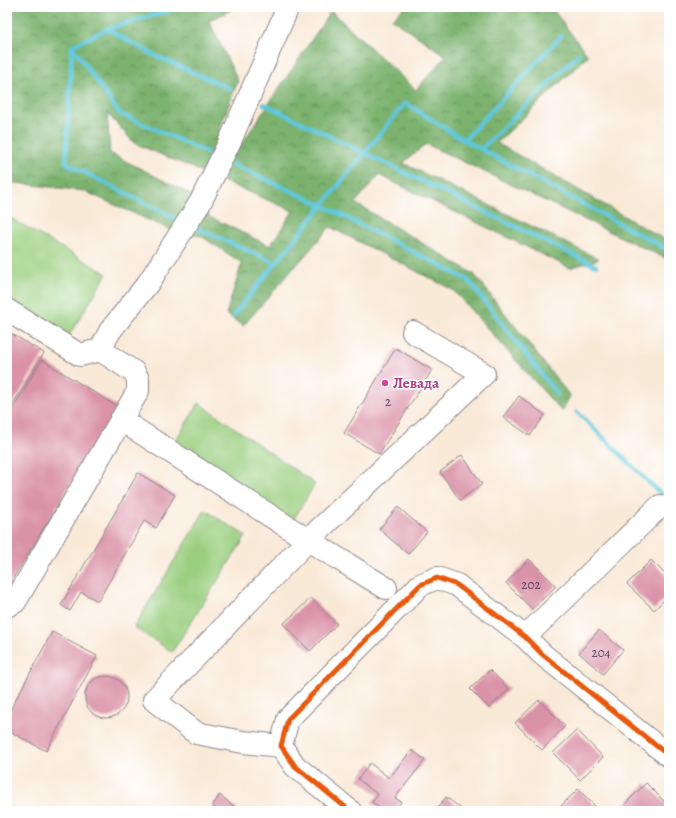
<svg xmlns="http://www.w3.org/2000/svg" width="676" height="818" viewBox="0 0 676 818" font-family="Alegreya,serif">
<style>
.green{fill:#9bcf80;stroke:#5e785e}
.forest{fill:url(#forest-crowns);stroke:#4f6a54;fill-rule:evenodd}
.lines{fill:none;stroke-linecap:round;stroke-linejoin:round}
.stream{stroke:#5ec7da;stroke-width:4.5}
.building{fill:#da92a8}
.minor-casing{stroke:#8e8689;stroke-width:24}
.minor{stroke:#fff;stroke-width:22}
.cycleway-casing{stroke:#fff;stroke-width:8}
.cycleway{stroke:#e8590c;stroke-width:5}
.hotel-dot{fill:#d1479c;stroke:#fff;stroke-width:1.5}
.labels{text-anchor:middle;stroke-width:3;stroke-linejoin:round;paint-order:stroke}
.number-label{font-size:13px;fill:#503e56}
.hotel-label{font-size:15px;font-weight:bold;fill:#b23c85;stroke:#fff;text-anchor:start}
</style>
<defs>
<pattern id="forest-crowns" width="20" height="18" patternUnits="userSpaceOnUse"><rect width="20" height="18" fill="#7cb26e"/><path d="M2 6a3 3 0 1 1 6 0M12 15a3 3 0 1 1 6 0" fill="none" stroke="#65905c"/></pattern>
</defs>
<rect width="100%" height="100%" fill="#fff"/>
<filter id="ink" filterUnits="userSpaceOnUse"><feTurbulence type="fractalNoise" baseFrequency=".025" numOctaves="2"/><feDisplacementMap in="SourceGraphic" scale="8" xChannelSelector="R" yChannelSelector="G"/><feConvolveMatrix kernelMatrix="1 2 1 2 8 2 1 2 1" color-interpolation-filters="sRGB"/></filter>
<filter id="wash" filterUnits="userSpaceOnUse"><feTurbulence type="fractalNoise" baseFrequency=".012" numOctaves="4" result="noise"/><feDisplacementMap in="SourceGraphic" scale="16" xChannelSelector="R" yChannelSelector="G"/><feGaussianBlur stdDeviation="0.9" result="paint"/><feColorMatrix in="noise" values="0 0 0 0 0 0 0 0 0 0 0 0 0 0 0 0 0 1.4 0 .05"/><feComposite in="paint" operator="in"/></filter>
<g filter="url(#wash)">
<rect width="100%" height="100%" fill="#f9e9d7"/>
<g class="green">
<polygon points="7,216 107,274 68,337 7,301"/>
<polygon points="199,403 315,484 290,525 172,446"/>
<polygon points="205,510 246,536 172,652 134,627"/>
</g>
<path class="forest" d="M7 7H237L209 21 238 81 220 128 239 148 331 11 416 90 446 56 392 19 405 7H551L588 56 497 143 669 242V260L426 144 403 163 599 259 570 268 379 175 355 203 474 274 570 396 562 412 453 290 330 227 243 326 226 314 242 263 201 236 173 231 84 191 7 182ZM107 113 134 143 293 211 270 246 210 217 192 195 110 153Z"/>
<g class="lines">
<g class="stream">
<polyline points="180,7 107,29 72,46 66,163 180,221"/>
<polyline points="107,29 154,55 231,89"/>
<polyline points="72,46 119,113 208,153"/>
<polyline points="264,104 596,266"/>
<polyline points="464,140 669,250"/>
<polyline points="481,149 579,54"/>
<polyline points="232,164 322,205 468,280 557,394"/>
<polyline points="199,229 276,263"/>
<polyline points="233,316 405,103 464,140 561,36"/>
<polyline points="577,412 666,499"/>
</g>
</g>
<g id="blocks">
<g class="building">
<polygon points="7,331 44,353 7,414"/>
<polygon points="396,348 432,370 379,454 344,433"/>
<polygon points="42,360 118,407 10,583 7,582 7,418"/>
<polygon points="519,396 545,415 530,436 503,417"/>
<polygon points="462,455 482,484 460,500 440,472"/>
<polygon points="138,473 175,495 156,528 144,521 98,601 81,592 70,611 61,605"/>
<polygon points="398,507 427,532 408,554 379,529"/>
<polygon points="529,559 556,586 532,609 506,583"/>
<polygon points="651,560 669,578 669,595 654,610 627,584"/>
<polygon points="311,598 337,624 310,651 283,624"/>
<polygon points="599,630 623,650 603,674 579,653"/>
<polygon points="52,632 97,656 46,751 7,730 7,716"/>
<polygon points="490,670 509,689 489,708 470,689"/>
<circle cx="106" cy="697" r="21"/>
<polygon points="539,700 565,726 542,750 515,723"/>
<polygon points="577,730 603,757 580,780 553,753"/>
<polygon points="412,750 425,760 395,798 401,802 394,811 383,811 372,802 378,795 358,779 370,763 389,778"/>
<polygon points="646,783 668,805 663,811 628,811 623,806"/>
<polygon points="578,789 600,811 556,811"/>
<polygon points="220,795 237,809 236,811 219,811 212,806"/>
<polygon points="446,797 464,811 435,811"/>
</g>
</g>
</g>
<g filter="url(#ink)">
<use href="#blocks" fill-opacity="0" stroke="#8e8689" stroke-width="1"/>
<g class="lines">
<defs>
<g id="minor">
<polyline points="7,310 80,355 100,350 110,331 149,282 200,203 230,141 288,7"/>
<polyline points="121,420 308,540 386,588"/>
<polyline points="7,606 15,602 138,391 138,379 134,372 100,350"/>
<polyline points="525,637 660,506"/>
<polyline points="281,746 243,742 196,733 154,700 308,540 484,374 413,332"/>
<polyline points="350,811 295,766 281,746 288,719 420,585 437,578 457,585 525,637 542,654 669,756"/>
</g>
</defs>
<use href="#minor" class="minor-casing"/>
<use href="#minor" class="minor"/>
<defs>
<polyline id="cycleway" points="350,811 295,766 281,746 288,719 420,585 437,578 457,585 525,637 542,654 669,756"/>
</defs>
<use href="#cycleway" class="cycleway-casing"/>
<use href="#cycleway" class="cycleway"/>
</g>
</g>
<circle class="hotel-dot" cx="385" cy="383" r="4"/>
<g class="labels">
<g class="number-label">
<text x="388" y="406">2</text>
<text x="531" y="589">202</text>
<text x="601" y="657">204</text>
</g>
<g class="hotel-label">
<text x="393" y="388">Левада</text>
</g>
</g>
<rect width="676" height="818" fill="none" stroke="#fff" stroke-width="24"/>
</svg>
